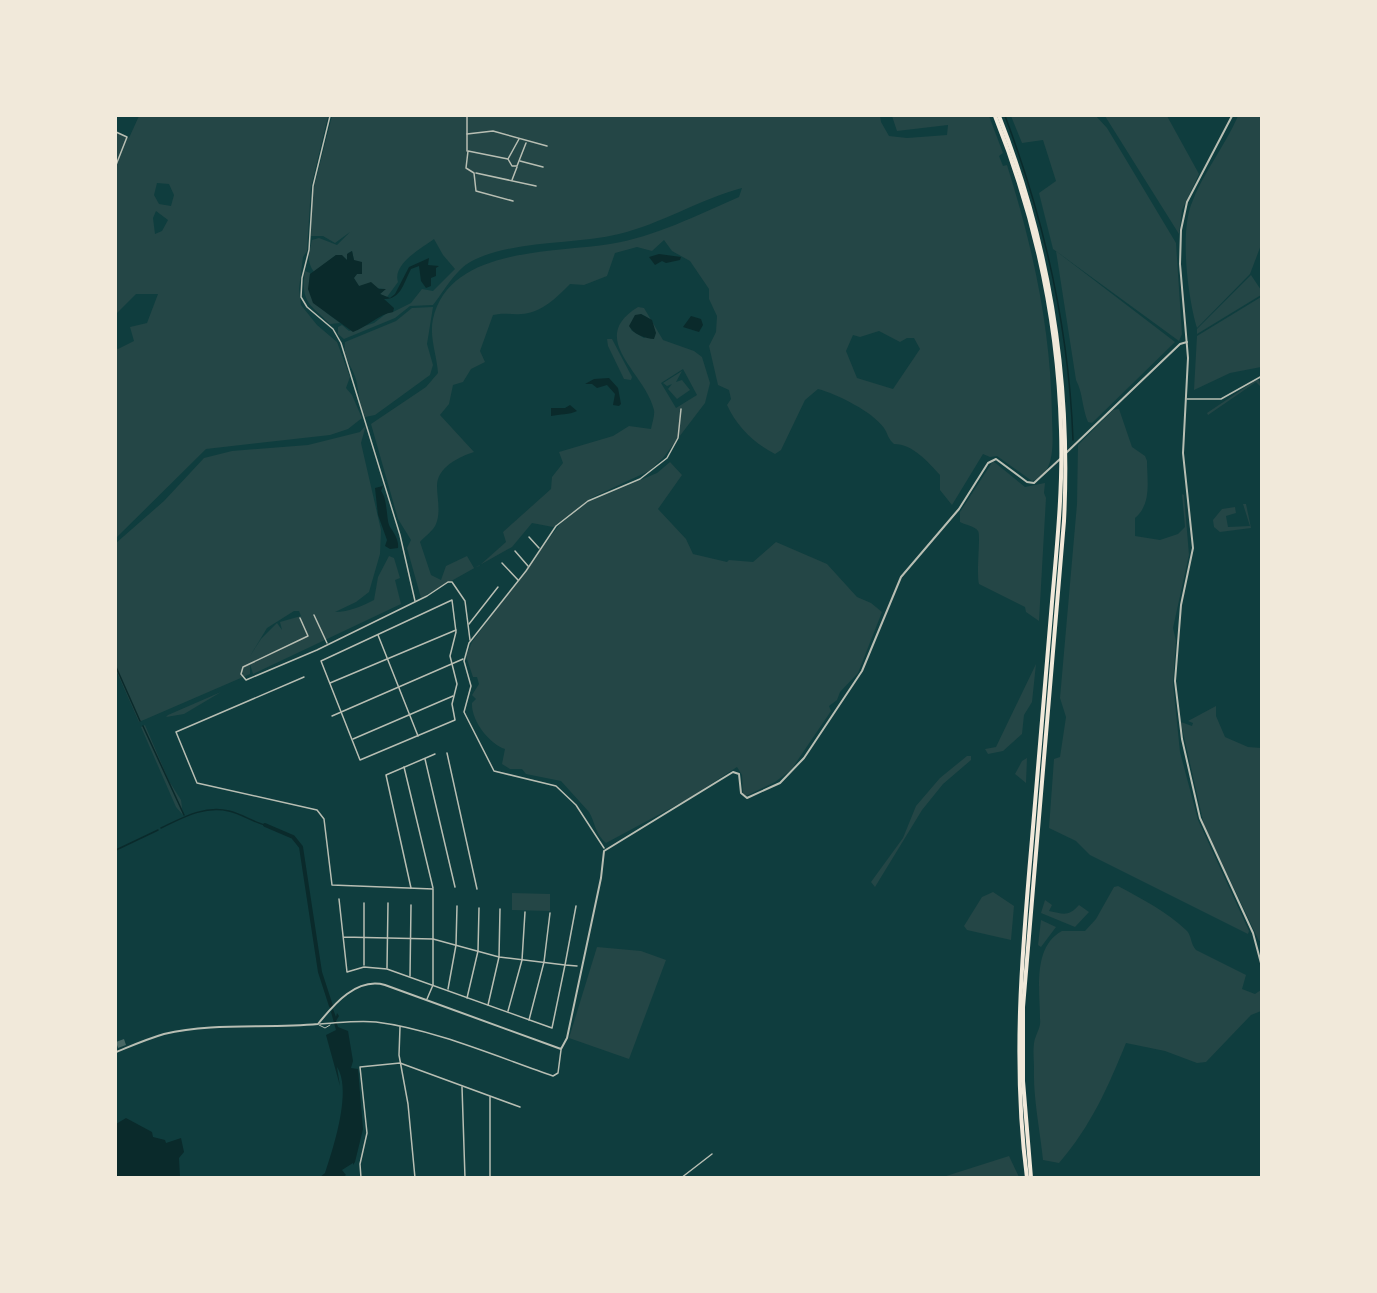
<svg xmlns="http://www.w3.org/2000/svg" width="1377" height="1293" viewBox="0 0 1377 1293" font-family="'IBM Plex Serif',serif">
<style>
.green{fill:#244646;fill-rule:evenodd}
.water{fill:#0a2a2b}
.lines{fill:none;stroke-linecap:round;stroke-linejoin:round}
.stream{stroke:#0a2a2b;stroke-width:1.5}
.river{stroke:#0a2a2b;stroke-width:4}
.building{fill:#486865}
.service{stroke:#b8beb3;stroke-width:1}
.minor{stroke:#b8beb3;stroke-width:1.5}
.tertiary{stroke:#b8beb3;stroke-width:2}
.trunk{stroke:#f1e9da;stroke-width:4}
</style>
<rect width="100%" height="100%" fill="#0f3d3e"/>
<g class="green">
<path d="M139 116H328L311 187 307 251 303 257 299 289 301 305 317 325 337 342 350 377 346 388 352 395 362 418 348 429 330 435 206 449 116 538V348L118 349 134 341 130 327 147 323 158 294H136L116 314V132L129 138ZM157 183 169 184 174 195 171 206 159 204 154 195ZM156 211 168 220 162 231 155 234 153 218Z"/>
<path d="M332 116H880L881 122 889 136 907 138 947 135 948 125 897 131 892 116H989L1003 153 999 156 1003 166 1007 165C1033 248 1051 329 1052 416 1052 436 1058 474 1032 481L997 456 990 457 983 454 952 505 940 490V475C928 462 913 444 894 444 888 439 888 434 884 428 873 412 837 394 818 389L805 400 781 450 775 454C754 443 737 427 727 405L731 399 729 390 718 385 709 346 716 332 717 316 709 299V289L690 261 672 251 664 240 652 251 637 247 615 253 607 276 584 285 570 284C557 297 542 313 521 314 510 315 506 312 493 315L480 351 485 362 471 369 463 382 453 385 449 404 440 415 474 452C459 457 437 467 437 486 437 498 441 512 436 524 434 530 424 537 420 542L431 575 441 580 446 566 467 556 474 568 479 566 506 542 503 532 551 489 552 477 563 463 559 452 613 436 629 426 651 429C652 423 655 416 654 410 645 372 586 339 638 307L644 308 663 340 694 351 702 357 710 383 705 403 663 458 649 471 591 498 553 527 532 523 512 547 421 598 407 548 411 540 398 519 371 424 426 387 438 373C437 356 429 336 433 319 449 247 554 253 610 244 655 237 697 215 739 197L742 188C700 199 661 224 619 234 573 245 512 240 472 261 455 270 445 290 433 305L410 306 395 318 344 339 338 334V327L342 325 349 331 374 323 387 313 393 312 411 303 422 289 433 291 455 269 443 255 434 239C422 248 392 264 398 282L387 297 380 294 385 289 359 286 353 278 357 274 352 251 348 253 347 260 341 255H336L314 272C306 261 309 253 312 240L319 238 337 245 350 232 335 243 323 236H311L312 195ZM641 314C655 321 650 321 654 332L644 338 631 330ZM879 331 900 342 907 338H914L920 349 893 389 857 378 846 351 853 335 860 337ZM683 369 697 395 676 408 661 383Z"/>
<polygon points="1011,116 1096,116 1107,128 1176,243 1182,334 1179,341 1053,249 1039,193 1056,181 1043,140 1022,143"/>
<polygon points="1105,116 1167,116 1199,174 1182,210 1179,234"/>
<path d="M1238 116H1261V245L1250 274 1197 328C1188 298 1180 235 1191 205 1202 174 1225 146 1238 116Z"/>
<path d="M1056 251 1175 342 1092 423 1088 422C1082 408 1083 393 1076 380Z"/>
<path d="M305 271 310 273C306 302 321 308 340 323L330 324C311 305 300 303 305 271Z"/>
<polygon points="1251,275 1261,290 1261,295 1197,334 1197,329"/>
<polygon points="1261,297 1261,367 1230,373 1194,390 1197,336"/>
<path d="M433 307 427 344 433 365 430 375 375 415 365 417C360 406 359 395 357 384 355 369 342 359 345 342L396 321 412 308Z"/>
<polygon points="607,339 612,339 632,377 631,380 624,379 608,346"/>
<polygon points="682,371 676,382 682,380 690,390 677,399 668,389 672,384 667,386 663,383"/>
<polygon points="1256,380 1259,380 1261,387 1256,382 1208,415 1207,413"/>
<path d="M1119 409 1132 447 1145 456 1147 461C1147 480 1152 504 1135 518V536L1160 540 1178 534 1185 527 1182 494 1184 495 1189 555 1173 628 1176 641 1173 683 1180 752 1198 820 1249 931 1248 934 1090 855 1076 841 1049 828 1054 759 1060 757 1066 717 1060 698 1077 504 1078 445 1113 410Z"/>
<path d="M366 425 361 443 381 530 380 554 369 592 356 602 335 612C349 612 362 606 374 600L378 577 389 556 394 558 400 578 395 580 401 604 253 674 250 664V674L139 722 116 670V543L164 501 204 458 232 451 308 445 360 432ZM294 611H299L301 616 280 622 282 630 277 623 261 639 250 656 267 628Z"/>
<path d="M993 461 1025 487 1045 483 1044 493 1046 498 1039 621 1026 612 1025 607 979 584C976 573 981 534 978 531 975 526 965 525 960 522V512Z"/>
<path d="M670 462 682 475 658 509 686 539 693 554 727 562 729 560 753 562 776 542 827 564 857 597 871 603 882 612 858 673 840 692 837 700 829 706 831 711 791 770 775 782 746 796 743 794 742 775 737 767 688 799 606 843C595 834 595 822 589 812L561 781 526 774 522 769H510L502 764 505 749C490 744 471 721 472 703L476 699 472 695 479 684 477 677H473L466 656 472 642 560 524 588 502 657 473Z"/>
<polygon points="1243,504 1246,504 1251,528 1220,532 1214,527 1213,520 1222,509 1235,507 1236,513 1226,516 1228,527 1250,526"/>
<polygon points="1036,664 1032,702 1024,715 1022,734 1003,751 988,754 985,749 996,747"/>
<polygon points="221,692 184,714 166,717 168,715"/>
<polygon points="1216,706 1216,716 1225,737 1248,747 1261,748 1261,940 1259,941 1204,825 1182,728 1181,722 1192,726 1193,723 1188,721"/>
<polygon points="145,725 169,781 181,800 183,815 176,807 141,727"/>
<polygon points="967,756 971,756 971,760 943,784 922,810 875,887 871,882 903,838 916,806 940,778"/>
<polygon points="1027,758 1026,783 1015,774 1022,761"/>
<path d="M1118 886C1142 899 1166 911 1186 930 1192 935 1190 944 1196 950L1246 975 1242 989 1255 994 1261 990V984V1011L1251 1015 1206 1062 1197 1063 1165 1051 1126 1043C1108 1087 1091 1126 1059 1163L1043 1160C1040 1130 1033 1098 1034 1068 1034 1060 1032 1044 1036 1036 1038 1030 1041 1026 1040 1019 1040 991 1032 947 1062 931H1085L1096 919 1114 887Z"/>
<polygon points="993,892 1014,906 1011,940 967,930 964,926 982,897"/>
<polygon points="512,893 550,894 550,911 512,910"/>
<path d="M1045 900 1052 905 1049 911C1064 914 1068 917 1079 905L1089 912 1075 927 1041 913Z"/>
<polygon points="1041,920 1056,927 1041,947 1038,945"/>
<polygon points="597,947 641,951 666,960 629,1059 569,1038"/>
<polygon points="1009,1156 1019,1177 943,1177"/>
</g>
<g class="water">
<path d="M352 251 354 260 362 262V274H357L354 278 359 286 371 282 379 289H386L380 294 390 298 395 294 409 267 429 258 428 265 439 266 436 268V276L431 278V286L426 288 421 281 419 266 411 269C404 282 401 300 384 299L394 308 393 312C379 314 367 327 353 332L313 303 308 289 310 274 336 255H342L347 260V254Z"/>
<polygon points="659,254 681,257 680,260 666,263 662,261 655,265 649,257"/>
<path d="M641 314 652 320 656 333 654 339C646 339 633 334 629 326L635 315Z"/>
<polygon points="691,316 701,319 703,325 699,332 683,327"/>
<polygon points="609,378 618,388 621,404 619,406 613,405 615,394 607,385 597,388 592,384 585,384 594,379"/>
<path d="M570 405 577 411C569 415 560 414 551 416V408H565Z"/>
<path d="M383 486 381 491C388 499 386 521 390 527 394 533 399 540 398 548L390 549 385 546 387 540 378 515 375 488Z"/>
<path d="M333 1009 336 1017 337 1013 339 1016 336 1021 338 1027 348 1031 353 1061 351 1068 358 1069 363 1129 355 1162 353 1165V1163L342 1170 346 1175 343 1177 319 1178 325 1173C334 1146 352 1090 337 1067L340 1086 326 1035 336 1030 331 1012Z"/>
<polygon points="126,1118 152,1132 153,1137 165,1140 166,1143 181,1138 184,1152 179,1158 180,1177 119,1178 116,1175 116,1124"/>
</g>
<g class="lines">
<g class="stream">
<path d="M1005 116C1044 219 1069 329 1073 440"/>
<polyline points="116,667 140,721"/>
<polyline points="143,726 184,815"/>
<path d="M161 828C182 818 204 805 229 811 242 814 253 822 265 825"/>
<polyline points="116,850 158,830"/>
</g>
<polyline class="river" points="265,825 293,837 301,847 320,972 331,1006"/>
</g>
<polygon class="building" points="124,1039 126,1045 118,1048 116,1042"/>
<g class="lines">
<polyline class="service" points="319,1025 325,1028 330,1025"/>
<g class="minor">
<polyline points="330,116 313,186 309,250 302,278 301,297 307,307 333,329 341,343 400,535 415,601"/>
<polyline points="116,132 127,137 116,165"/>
<polyline points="467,134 493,131 547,146"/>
<polyline points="519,139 508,159 512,166 517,166 526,143"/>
<polyline points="467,151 467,116"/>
<polyline points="508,159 468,151 466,168 474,173 476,191 513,201"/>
<polyline points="520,161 543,167"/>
<polyline points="476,173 536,186"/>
<polyline points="512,180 517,167"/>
<polyline points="1187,399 1221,399 1262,376"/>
<polyline points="529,537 539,548"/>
<polyline points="515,551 528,566"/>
<polyline points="502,563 518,580"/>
<polygon points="452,600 456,632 450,656 457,684 452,704 455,720 360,760 321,661"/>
<polyline points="314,615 327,643"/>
<polyline points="300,618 308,636 243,667 241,674 246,680 317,650 427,596 448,582 452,582 465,601 470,640"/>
<polyline points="469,624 498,587"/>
<polyline points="378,635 418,736"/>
<polyline points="304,677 176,732 197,783 317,810 324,819 332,885 433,889 433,985 427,999"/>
<polyline points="330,683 456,630"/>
<polyline points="332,716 463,659"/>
<polyline points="353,739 453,696"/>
<polyline points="447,753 477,889"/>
<polyline points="425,759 455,887"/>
<polyline points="404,767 433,888"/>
<polyline points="604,848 576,805 556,786 494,771 464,712 471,686 464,661 469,643 526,571 556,526 588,501 640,479 667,458 678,438 681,409"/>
<polyline points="411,888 386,775 435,754"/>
<polyline points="339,899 347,972 364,967 387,969 552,1028 565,965 499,957 433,939 343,937"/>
<polyline points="364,903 364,965"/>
<polyline points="576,906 565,965 577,966"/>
<polyline points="387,968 388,903"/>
<polyline points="410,976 411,905"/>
<polyline points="448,989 456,945 457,906"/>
<polyline points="467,998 478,951 479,908"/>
<polyline points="488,1005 499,957 500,909"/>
<polyline points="508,1011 522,960 525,912"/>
<polyline points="529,1020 544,962 550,913"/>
<path d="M320 1024C338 1023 357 1020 376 1022 433 1029 498 1057 553 1076L558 1073 561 1050"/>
<polyline points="400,1027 399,1055 408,1104 415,1178"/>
<polyline points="462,1087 465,1178"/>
<polyline points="490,1097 490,1178"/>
<polyline points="361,1178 360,1164 367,1133 360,1067 400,1063 520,1107"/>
<polyline points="681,1178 712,1154"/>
</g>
<g class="tertiary">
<polyline points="1232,116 1187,202 1181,230 1180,264 1188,358 1183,453 1193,548 1181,605 1175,681 1182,739 1200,818 1253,933 1262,967"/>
<polyline points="1066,453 1180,344 1187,342"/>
<path d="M116 1052C131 1046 147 1039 164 1034 214 1022 267 1029 318 1024 334 1004 357 977 385 985L561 1049 567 1038 601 878 604 851 733 772 739 774 741 793 747 798 780 783 804 758 862 671 901 577 959 509 988 463 996 459 1027 482 1034 483 1060 459"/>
</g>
<g class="trunk">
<path d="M995 116C1035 216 1058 322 1061 430 1063 488 1057 545 1052 602 1046 681 1039 760 1032 839 1022 952 1012 1064 1027 1178"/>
<path d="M999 116C1050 245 1071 382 1064 521L1023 1007V1081L1031 1178"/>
</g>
</g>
<rect width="1377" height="1293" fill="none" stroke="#f1e9da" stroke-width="234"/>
</svg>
